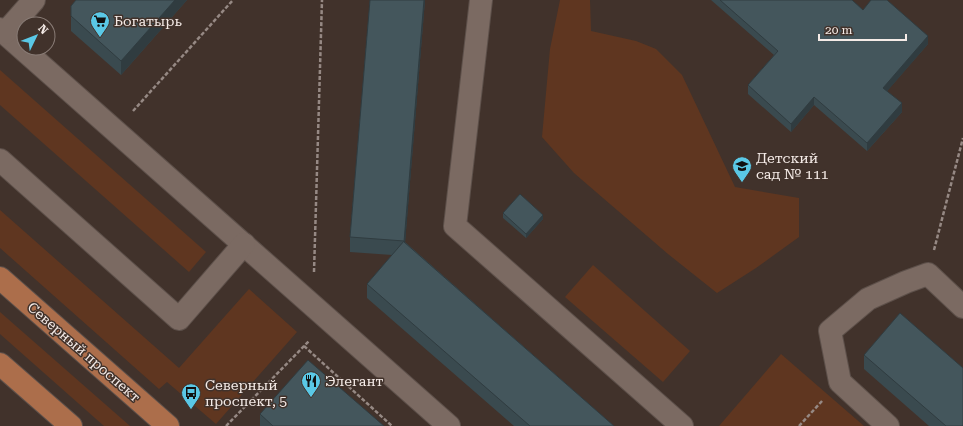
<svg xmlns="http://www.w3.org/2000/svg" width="963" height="426" viewBox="0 0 963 426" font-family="'Roboto Serif',serif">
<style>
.green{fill:#5f3620}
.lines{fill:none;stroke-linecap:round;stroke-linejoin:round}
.minor-casing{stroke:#5d504a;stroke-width:24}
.major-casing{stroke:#5d504a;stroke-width:24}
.path{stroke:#968984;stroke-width:2.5;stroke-dasharray:4 2;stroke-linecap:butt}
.minor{stroke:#7b6a62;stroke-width:22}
.major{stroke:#ac6e4b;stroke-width:22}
.wall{fill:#3a4a4f}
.shaded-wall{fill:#303c40}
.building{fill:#44565c;stroke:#303c40}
.labels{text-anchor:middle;stroke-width:3;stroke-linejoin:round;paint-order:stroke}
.poi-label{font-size:14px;fill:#f5ebe7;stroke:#41322b;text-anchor:start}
.street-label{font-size:14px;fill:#f5ebe7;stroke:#41322b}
</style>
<rect width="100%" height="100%" fill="#41322b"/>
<g class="green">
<polygon points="560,0 590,0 591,31 636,41 656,49 682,75 735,187 799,198 799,237 756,268 717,293 668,254 574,173 542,137 550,49"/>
<polygon points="0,70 206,252 189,272 0,105"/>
<polygon points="0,210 179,368 249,289 297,332 216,424 167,382 159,389 0,248"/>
<polygon points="593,265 690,351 663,382 565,297"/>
<polygon points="0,312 130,426 104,426 0,334"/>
<polygon points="781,354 864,426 719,426"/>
</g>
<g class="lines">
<defs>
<g id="minor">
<polyline points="481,0 455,226 682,426"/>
<polyline points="0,29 449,426"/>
<polyline points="5,33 34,0"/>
<polyline points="0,160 179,319 244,244"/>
<polyline points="888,426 840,382 830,331 868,299 906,282 928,274 963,307"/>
</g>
<g id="major">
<polyline points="0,278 168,426"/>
<polyline points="0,364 71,426"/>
</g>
</defs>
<use href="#minor" class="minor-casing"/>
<use href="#major" class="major-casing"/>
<g class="path">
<polyline points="133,111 233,0"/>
<polyline points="934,250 963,138"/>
<polyline points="314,272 322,0"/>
<polyline points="304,346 392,426"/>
<polyline points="226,426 309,341"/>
<polyline points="799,426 823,400"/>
</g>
<use href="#minor" class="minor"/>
<use href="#major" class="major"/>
</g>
<g class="wall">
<polygon points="76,0 187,0 121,75 71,31 71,6"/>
<polygon points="370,0 425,0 405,242 614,426 514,426 367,298 367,284 392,255 350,252 350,237"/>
<polygon points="711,0 852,0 863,10 928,44 887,91 902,112 867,151 814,105 791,132 748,94 748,85 774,55"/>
<polygon points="503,213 543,219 526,238 503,218"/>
<polygon points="864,355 963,426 929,426 864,369"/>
<polygon points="260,414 384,426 260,426"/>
</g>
<g class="shaded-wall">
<polygon points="175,0 187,0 121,75 121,61"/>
<polygon points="424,0 425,0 404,256 404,242"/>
<polygon points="928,36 928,44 883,96 883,88"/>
<polygon points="814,97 814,105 791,132 791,124"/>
<polygon points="902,103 902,112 867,151 867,143"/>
<polygon points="543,215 543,219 526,238 526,234"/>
</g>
<g class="building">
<polygon points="76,0 175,0 121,61 71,16 71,6"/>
<polygon points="370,0 424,0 404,242 614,426 530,426 367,284 404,241 350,237"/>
<polygon points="720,0 852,0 863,10 871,0 887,0 928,36 883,88 902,103 867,143 814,97 791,124 748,85 778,51"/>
<polygon points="520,194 543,215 526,234 503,213"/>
<polygon points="900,313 963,368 963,426 946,426 864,355"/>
<polygon points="308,360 384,426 273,426 260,414"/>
</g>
<defs>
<symbol id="supermarket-pin" viewBox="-11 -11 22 30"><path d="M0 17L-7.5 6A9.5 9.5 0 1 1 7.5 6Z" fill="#5ac8e6" stroke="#41322b"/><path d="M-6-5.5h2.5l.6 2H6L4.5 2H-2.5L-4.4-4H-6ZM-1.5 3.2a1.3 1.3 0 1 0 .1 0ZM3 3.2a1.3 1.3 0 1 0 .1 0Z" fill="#111"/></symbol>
<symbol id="school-pin" viewBox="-11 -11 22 30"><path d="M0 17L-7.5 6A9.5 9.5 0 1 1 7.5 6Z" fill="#5ac8e6" stroke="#41322b"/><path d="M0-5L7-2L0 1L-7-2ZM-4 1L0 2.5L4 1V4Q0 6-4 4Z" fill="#111"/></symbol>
<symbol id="restaurant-pin" viewBox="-11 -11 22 30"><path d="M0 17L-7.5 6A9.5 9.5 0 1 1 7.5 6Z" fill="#5ac8e6" stroke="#41322b"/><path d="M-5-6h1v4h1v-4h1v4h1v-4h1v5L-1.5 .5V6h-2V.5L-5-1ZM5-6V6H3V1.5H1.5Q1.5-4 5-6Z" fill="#111"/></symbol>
<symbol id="bus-pin" viewBox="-11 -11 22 30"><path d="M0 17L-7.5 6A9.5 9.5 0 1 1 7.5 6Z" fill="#5ac8e6" stroke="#41322b"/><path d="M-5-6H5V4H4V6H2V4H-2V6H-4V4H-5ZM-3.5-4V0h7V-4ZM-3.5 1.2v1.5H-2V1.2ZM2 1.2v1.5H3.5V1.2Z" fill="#111"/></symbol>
</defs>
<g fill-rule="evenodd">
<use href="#supermarket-pin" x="89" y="10" width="22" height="30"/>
<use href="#school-pin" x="731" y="155" width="22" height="30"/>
<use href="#restaurant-pin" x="300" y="370" width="22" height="30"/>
<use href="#bus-pin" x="180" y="382" width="22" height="30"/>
</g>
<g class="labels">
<g class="poi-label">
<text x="114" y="26">Богатырь</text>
<text x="756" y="163">Детский<tspan x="756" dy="16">сад № 111</tspan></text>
<text x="325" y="386">Элегант</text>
<text x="205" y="390">Северный<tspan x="205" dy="16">проспект, 5</tspan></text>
</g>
<g class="street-label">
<text transform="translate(84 352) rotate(41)" y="5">Северный проспект</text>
</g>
</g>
<g transform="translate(36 36) rotate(47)"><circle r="19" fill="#41322b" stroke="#897c76"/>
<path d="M0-3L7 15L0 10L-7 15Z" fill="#5ac8e6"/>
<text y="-6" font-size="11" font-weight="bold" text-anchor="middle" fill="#f5ebe7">N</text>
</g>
<path d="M819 34v6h87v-6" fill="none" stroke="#f5ebe7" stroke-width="2"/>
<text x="825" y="34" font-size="12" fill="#f5ebe7" stroke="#41322b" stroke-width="3" paint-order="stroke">20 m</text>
</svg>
